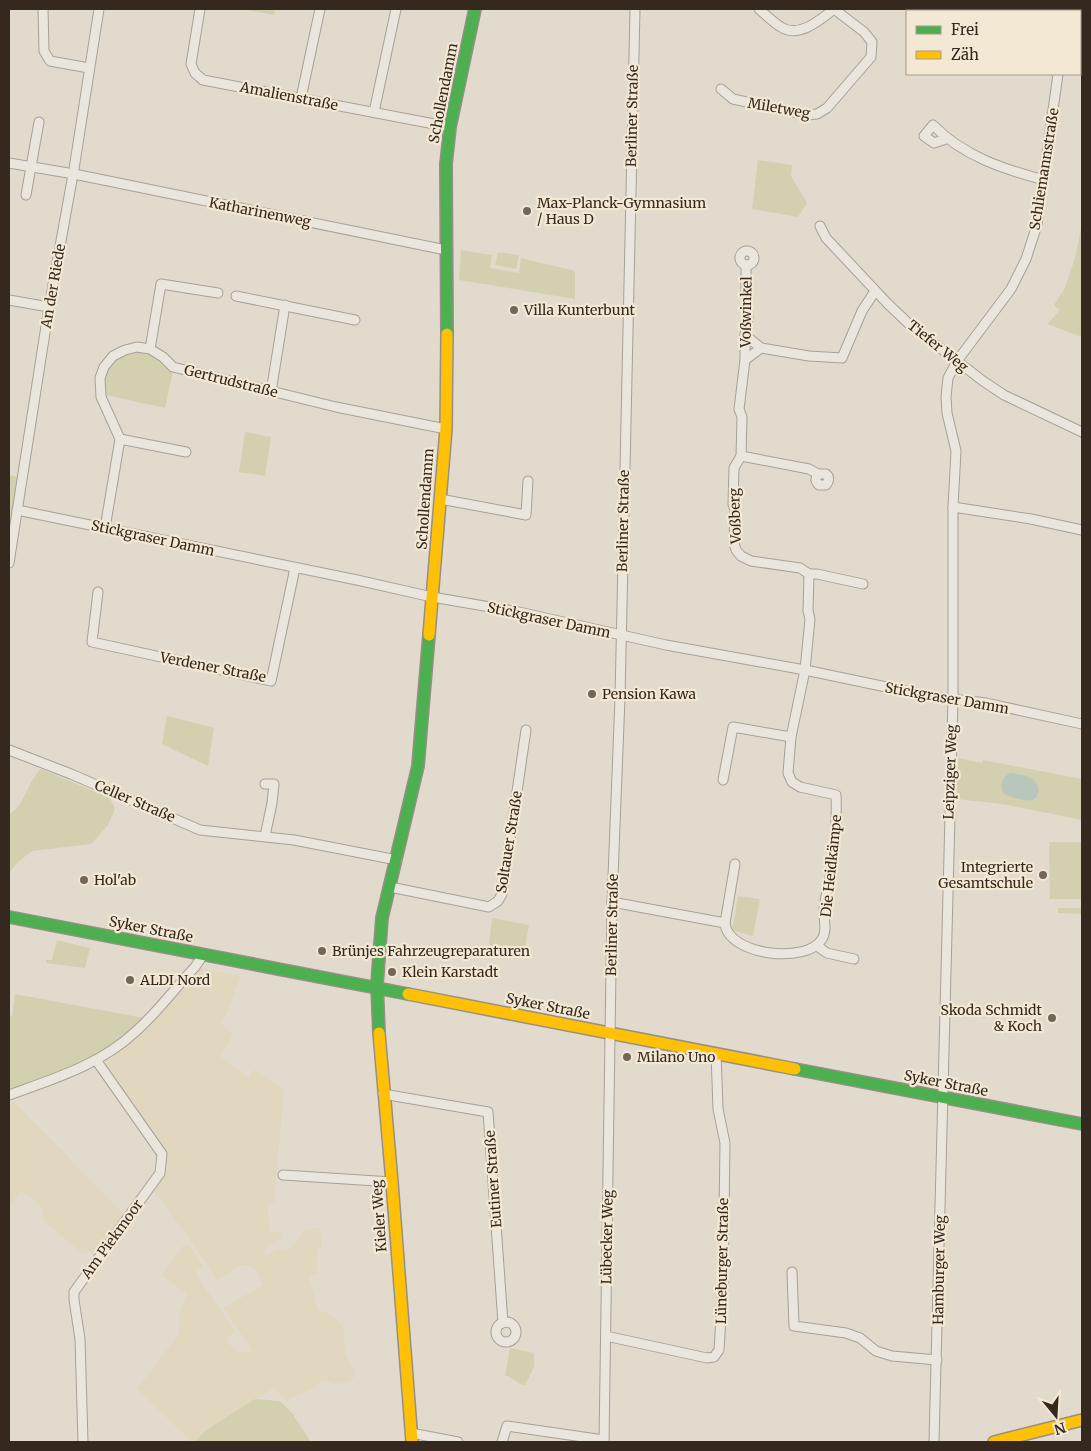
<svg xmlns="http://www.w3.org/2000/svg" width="1091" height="1451" viewBox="0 0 1091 1451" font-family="Merriweather,serif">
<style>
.farmland{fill:#e1d7be}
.green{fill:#d3d0b0}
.water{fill:#b8c6bc}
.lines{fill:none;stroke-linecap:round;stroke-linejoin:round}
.street-casing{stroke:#a7a096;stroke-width:11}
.fast-casing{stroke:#978f86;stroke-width:14}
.slow-casing{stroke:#978f86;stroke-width:14}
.street{stroke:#eae6de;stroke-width:9}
.fast{stroke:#4caf50;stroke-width:11}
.slow{stroke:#ffc107;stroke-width:11}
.poi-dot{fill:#72665c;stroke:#f3e8d3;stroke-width:2}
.labels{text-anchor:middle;stroke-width:4.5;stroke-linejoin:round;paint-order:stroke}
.street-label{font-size:14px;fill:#35281f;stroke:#f3e8d3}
.poi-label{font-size:14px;fill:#35281f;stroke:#f3e8d3;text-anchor:start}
</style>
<rect width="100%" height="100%" fill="#e2dacd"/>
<g class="farmland">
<polygon points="202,968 241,976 229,1008 221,1024 233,1034 220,1056 248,1078 254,1070 284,1090 274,1202 267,1205 270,1232 281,1232 282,1237 261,1252 268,1255 277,1249 287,1251 300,1238 303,1230 320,1228 322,1248 317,1249 317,1273 309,1277 318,1310 329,1314 343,1325 345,1355 354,1370 354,1377 350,1381 336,1384 321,1380 315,1388 286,1400 274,1388 203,1431 196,1442 192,1442 137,1389 179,1334 179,1315 187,1294 162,1275 183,1246 188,1245 203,1265 195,1273 235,1331 227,1338 229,1344 239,1353 253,1351 223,1308 263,1285 256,1270 250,1266 242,1265 217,1280 192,1242 153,1190 167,1167 166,1157 151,1132 104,1064 149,1028"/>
<polygon points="14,1102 124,1214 95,1252 82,1253 45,1222 40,1204 21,1191 9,1206 9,1105"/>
</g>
<g class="green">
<polygon points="242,9 275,9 274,15"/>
<polygon points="758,160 792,165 791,176 807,203 798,217 752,209"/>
<polygon points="1082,224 1082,337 1047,324 1060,310 1054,305 1065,288 1075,258"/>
<polygon points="461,250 492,255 490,268 519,273 521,258 575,271 575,299 459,280"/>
<polygon points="498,252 519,255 516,269 495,265"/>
<path d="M139 351 156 356 173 371 165 408 105 395C102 365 111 358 139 351Z"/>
<polygon points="245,432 271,437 265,476 239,472"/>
<polygon points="9,475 19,477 9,541"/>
<polygon points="167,716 214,728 208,766 162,744"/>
<polygon points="958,758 982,763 983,760 1082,779 1082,820 1002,804 957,799"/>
<path d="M41 769 110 798 115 809 108 825 91 844 32 851 18 862 9 873V814C25 806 27 782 41 769Z"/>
<polygon points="1049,842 1082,842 1082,899 1050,899"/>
<polygon points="738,896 760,899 753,936 732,930"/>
<polygon points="1058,908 1082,908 1082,914 1058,913"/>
<polygon points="492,918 529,925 524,953 489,945"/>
<polygon points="57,940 90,948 85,968 46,963 46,960 52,960"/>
<path d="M15 994 144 1018C101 1058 63 1072 9 1092V1016H12Z"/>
<path d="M510 1348 534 1353V1367L525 1385C517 1384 513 1378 505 1375Z"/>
<polygon points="255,1399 280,1401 292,1413 311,1442 196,1442 203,1432"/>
</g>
<path class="water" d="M1012 773C1018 774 1026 775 1031 778 1039 782 1042 797 1032 800 1024 802 1012 797 1004 794 999 786 1002 775 1012 773Z"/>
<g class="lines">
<defs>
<g id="street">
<polyline points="43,9 44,51 50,61 89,68"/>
<polyline points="200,9 191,64 195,73 203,80 450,127"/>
<path d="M759 9C766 15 773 22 781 27 799 39 821 19 834 9"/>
<polyline points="1001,9 1007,11"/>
<polyline points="1067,11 1068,9"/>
<polyline points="1080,26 1082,26"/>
<polyline points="721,89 733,99 807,115 817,114 827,108 871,57 872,42 864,32 834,9"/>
<polyline points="301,98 320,9"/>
<polyline points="374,112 396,9"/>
<path d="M946 139 934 143 924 136 933 125C963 156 1003 169 1044 180"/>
<polyline points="9,163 74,174 446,250"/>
<polyline points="26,195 39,122"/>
<polyline points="820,226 826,238 888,304 909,324 983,381 1004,395 1082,432"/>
<circle cx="747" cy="258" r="7"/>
<polyline points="236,296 355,320"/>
<polyline points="9,300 49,307"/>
<polyline points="745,335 761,348"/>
<polyline points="150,349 161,284 218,293"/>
<polyline points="745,360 745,335 748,317 746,292 746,265"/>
<polyline points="271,392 285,305"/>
<polyline points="120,439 186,452"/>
<path d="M741 456 809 469 818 474H826C830 477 829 481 826 485H819C815 481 815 479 818 474"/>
<polyline points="440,499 526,515 528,481"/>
<polyline points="953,507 1031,519 1082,530"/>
<polyline points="17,510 357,580 432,597 519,612 666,645 805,670 934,697 986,703 1082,724"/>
<polyline points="105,528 120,439 101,397 100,378 104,367 113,356 125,350 137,347 150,349 163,357 173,367 336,407 446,429"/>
<polyline points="9,563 49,307 74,169 99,9"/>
<polyline points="809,574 817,574 863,584"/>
<polyline points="98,592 92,642 271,681 295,568"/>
<polyline points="9,750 71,774 200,830 294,840 397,860"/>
<polyline points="723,780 733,727 791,737"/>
<polyline points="265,784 274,784 272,803 265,836"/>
<polyline points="390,887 489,907 498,901 502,894 526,730"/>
<path d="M612 902 725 923C727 955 807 965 822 939 828 930 823 919 824 909 825 897 829 884 831 872 835 846 837 821 836 795L800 787 792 782 788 773 791 737 805 670 810 619 808 611 809 574 800 568 751 561 741 556 736 550 734 543 735 510 733 504 734 468 741 456 742 417 739 409 745 360 761 348 809 356 842 358 862 311 875 291"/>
<polyline points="725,923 735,864"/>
<polyline points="817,946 827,953 854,959"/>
<polyline points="383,1094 488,1112 503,1323"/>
<path d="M9 1095C53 1079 100 1065 135 1032 157 1013 175 988 195 967L203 955"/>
<polyline points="283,1175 392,1182"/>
<polyline points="792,1272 794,1326 846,1333 860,1338 876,1351 892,1356 937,1360"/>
<circle cx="506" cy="1332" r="10"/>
<polyline points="606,1336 707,1358 714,1357 719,1350 723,1285 725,1143 718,1109 716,1053"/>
<polyline points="411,1433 458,1442"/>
<polyline points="83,1442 80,1339 74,1300 74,1292 160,1173 162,1154 96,1060"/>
<polyline points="502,1442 507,1426 604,1440"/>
<polyline points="604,1442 612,902 620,698 635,9"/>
<polyline points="934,1442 953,698 953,507 956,451 947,413 946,397 948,378 957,361 1011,289 1026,259 1037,225 1058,74"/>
</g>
<g id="fast">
<polyline points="447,334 446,164 450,127 475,9"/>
<polyline points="9,917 408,994"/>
<polyline points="379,1033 377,984 382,918 418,766 429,635"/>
<polyline points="795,1069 1082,1124"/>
</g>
<g id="slow">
<polyline points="429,635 446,429 447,334"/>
<polyline points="408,994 795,1069"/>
<polyline points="379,1033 392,1182 412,1442"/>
<polyline points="994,1442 1082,1420"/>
</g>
</defs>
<use href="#street" class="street-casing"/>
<use href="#fast" class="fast-casing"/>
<use href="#slow" class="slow-casing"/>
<use href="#street" class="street"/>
<use href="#fast" class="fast"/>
<use href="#slow" class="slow"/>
</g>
<g class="poi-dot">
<circle cx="527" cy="211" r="5"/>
<circle cx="514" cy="310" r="5"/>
<circle cx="592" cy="694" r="5"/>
<circle cx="1043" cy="875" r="5"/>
<circle cx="84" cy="880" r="5"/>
<circle cx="322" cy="951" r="5"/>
<circle cx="392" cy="972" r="5"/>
<circle cx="130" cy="980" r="5"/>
<circle cx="1052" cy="1018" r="5"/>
<circle cx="627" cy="1057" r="5"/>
</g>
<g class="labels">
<g class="street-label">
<text transform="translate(443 93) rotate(-79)" y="5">Schollendamm</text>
<text transform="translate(289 96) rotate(11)" y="5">Amalienstraße</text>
<text transform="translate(779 108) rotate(10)" y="5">Miletweg</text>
<text transform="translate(632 116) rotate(-89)" y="5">Berliner Straße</text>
<text transform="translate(1044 169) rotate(-81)" y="5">Schliemannstraße</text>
<text transform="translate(260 212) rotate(11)" y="5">Katharinenweg</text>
<text transform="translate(53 286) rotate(-80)" y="5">An der Riede</text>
<text transform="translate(746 312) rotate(-89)" y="5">Voßwinkel</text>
<text transform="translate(938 346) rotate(39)" y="5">Tiefer Weg</text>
<text transform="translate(231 381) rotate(14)" y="5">Gertrudstraße</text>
<text transform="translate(425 499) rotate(-86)" y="5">Schollendamm</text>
<text transform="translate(735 516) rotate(-92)" y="5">Voßberg</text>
<text transform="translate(623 521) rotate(-89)" y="5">Berliner Straße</text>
<text transform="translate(153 538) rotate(12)" y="5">Stickgraser Damm</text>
<text transform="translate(549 620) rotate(12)" y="5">Stickgraser Damm</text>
<text transform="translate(213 667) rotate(11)" y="5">Verdener Straße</text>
<text transform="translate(947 698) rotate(10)" y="5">Stickgraser Damm</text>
<text transform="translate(950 772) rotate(-88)" y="5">Leipziger Weg</text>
<text transform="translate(135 801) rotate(23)" y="5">Celler Straße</text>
<text transform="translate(509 842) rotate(-81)" y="5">Soltauer Straße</text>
<text transform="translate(831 866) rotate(-84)" y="5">Die Heidkämpe</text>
<text transform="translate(612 925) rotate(-89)" y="5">Berliner Straße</text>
<text transform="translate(151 929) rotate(11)" y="5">Syker Straße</text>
<text transform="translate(548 1006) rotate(11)" y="5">Syker Straße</text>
<text transform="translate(946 1083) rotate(11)" y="5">Syker Straße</text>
<text transform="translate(493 1179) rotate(-94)" y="5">Eutiner Straße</text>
<text transform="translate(379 1216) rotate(-94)" y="5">Kieler Weg</text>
<text transform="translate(607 1237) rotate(-89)" y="5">Lübecker Weg</text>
<text transform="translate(112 1239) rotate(-54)" y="5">Am Piekmoor</text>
<text transform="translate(722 1261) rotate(-89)" y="5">Lüneburger Straße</text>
<text transform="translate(939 1270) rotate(-89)" y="5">Hamburger Weg</text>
</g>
<g class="poi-label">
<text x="537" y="208">Max-Planck-Gymnasium<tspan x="537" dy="16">/ Haus D</tspan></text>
<text x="524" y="315">Villa Kunterbunt</text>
<text x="602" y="699">Pension Kawa</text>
<text x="1033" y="872" text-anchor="end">Integrierte<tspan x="1033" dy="16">Gesamtschule</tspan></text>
<text x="94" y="885">Hol'ab</text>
<text x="332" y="956">Brünjes Fahrzeugreparaturen</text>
<text x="402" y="977">Klein Karstadt</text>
<text x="140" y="985">ALDI Nord</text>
<text x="1042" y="1015" text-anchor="end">Skoda Schmidt<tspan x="1042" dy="16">&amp; Koch</tspan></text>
<text x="637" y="1062">Milano Uno</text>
</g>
</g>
<rect width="1091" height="1451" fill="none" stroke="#35281f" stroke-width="20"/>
<rect x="906" y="10" width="175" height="65" fill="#f3e8d3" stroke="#a79b8b"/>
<rect x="916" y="26" width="25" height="8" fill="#4caf50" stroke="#a79b8b"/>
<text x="951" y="35" font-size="15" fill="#35281f">Frei</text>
<rect x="916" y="51" width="25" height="8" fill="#ffc107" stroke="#a79b8b"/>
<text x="951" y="60" font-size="15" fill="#35281f">Zäh</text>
<g transform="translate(1056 1416) rotate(162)" stroke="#f3e8d3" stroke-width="4" paint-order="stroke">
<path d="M0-4L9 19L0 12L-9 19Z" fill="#35281f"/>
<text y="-8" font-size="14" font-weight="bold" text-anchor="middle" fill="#35281f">N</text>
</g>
</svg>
